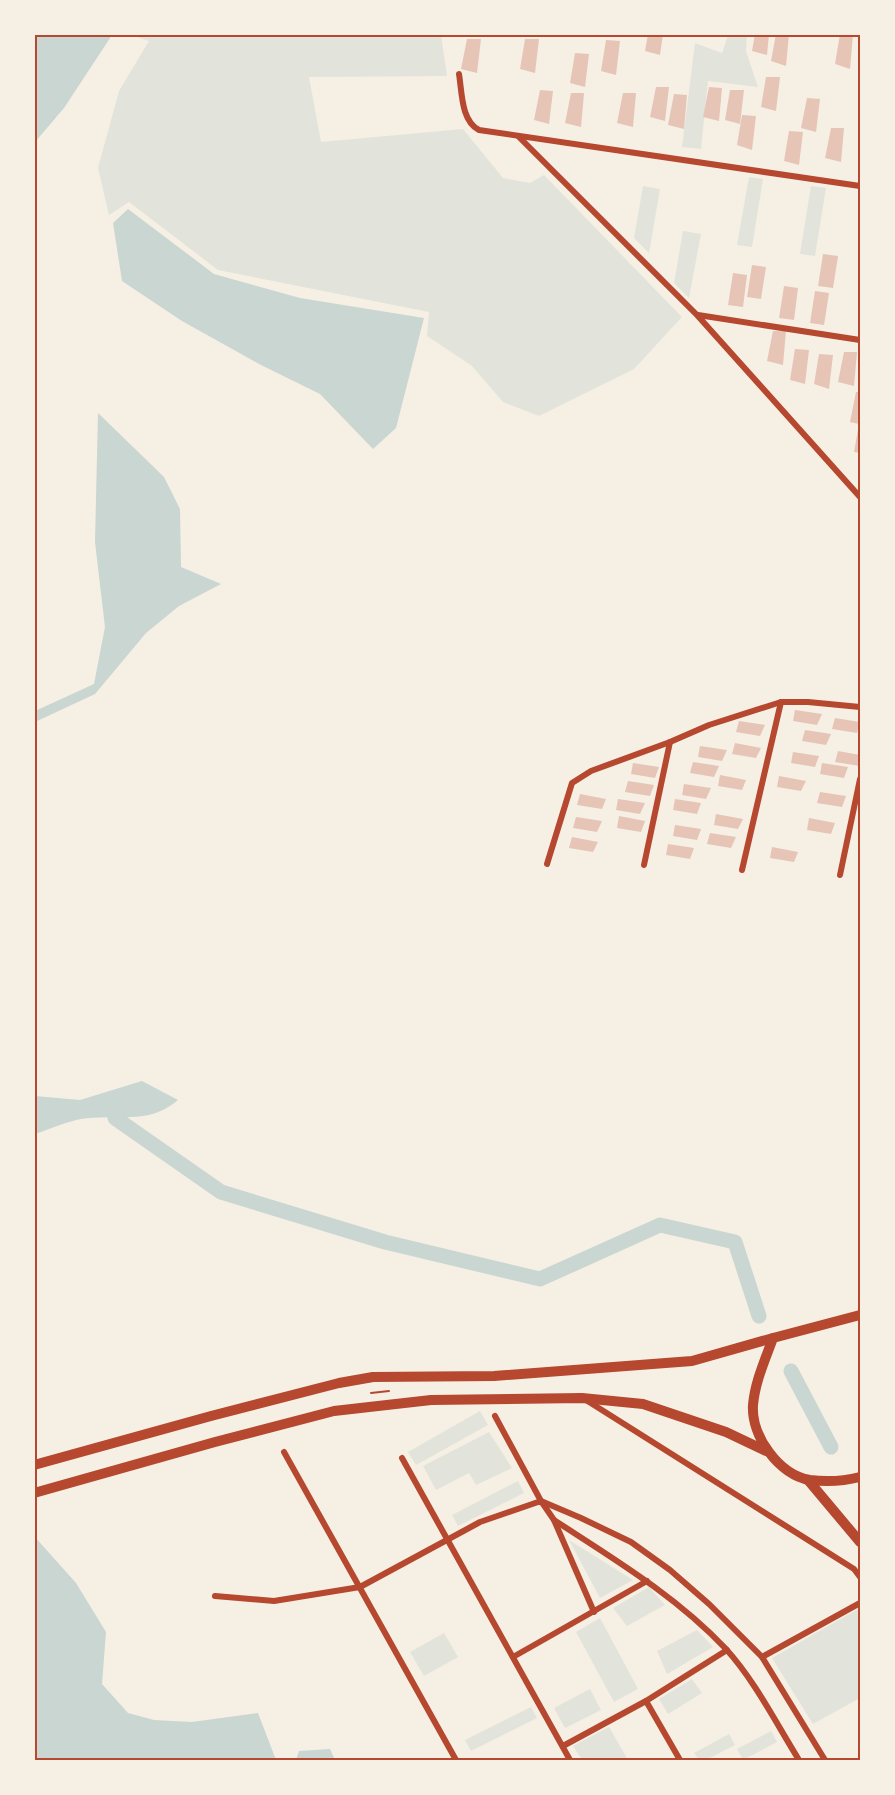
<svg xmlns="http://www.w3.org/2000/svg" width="895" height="1795" viewBox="0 0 895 1795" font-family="'Fira Sans',sans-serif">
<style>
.green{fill:#e2e4dc}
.water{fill:#c9d6d2}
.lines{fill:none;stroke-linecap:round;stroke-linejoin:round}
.canal{stroke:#c9d6d2;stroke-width:15}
.building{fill:#e6c5b7}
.path{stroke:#b5482f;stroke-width:2}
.minor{stroke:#b5482f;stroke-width:6}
.secondary{stroke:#b5482f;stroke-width:10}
.neatline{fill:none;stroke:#b5482f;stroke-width:2}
</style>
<rect width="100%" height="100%" fill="#f6efe4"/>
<g class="green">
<polygon points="131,35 441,35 447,76 309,77 321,142 463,129 503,178 530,183 544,175 682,317 634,369 539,416 503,402 472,366 427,336 429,312 218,270 129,202 109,215 98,168 119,91 149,41"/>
<polygon points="728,35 747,35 746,51 758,87 708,81 701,149 682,147 695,43 722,53"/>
<polygon points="749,177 763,179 752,247 737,245"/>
<polygon points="643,186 660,189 649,253 634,238"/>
<polygon points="811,186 826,188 815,256 800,254"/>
<polygon points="683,231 701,234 689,298 674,283"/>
<polygon points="480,1411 488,1425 416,1465 408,1452"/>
<polygon points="489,1432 512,1468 476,1485 469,1473 436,1490 423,1466"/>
<polygon points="518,1481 524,1493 458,1526 452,1515"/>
<polygon points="569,1540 633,1580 600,1598"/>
<polygon points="649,1587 665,1605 627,1626 613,1608"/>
<polygon points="860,1608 860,1698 813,1724 772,1658"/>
<polygon points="600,1618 638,1689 614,1702 576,1632"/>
<polygon points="697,1630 713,1647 667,1674 657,1651"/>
<polygon points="444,1633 458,1657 424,1676 410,1652"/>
<polygon points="692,1679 702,1693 668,1714 659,1699"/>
<polygon points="590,1689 601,1710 565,1728 554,1708"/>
<polygon points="531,1707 537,1718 471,1751 465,1740"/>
<polygon points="609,1727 628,1760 582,1760 573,1746"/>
<polygon points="771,1731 777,1742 743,1760 737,1749"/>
<polygon points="729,1734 735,1745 706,1760 699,1760 694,1753"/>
</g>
<g class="water">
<polygon points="35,34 112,35 64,108 35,142"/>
<polygon points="128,209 214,274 300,298 424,318 396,428 373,449 320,394 261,365 182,321 122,281 113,223"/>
<polygon points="98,413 164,477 180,509 181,567 221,584 179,606 146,633 95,694 35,722 35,711 94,684 105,627 95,542"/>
<path d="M142 1081 178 1100C150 1124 122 1115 89 1118 71 1119 51 1129 35 1134V1096L80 1100Z"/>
<polygon points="34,1536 76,1583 106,1632 102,1684 128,1713 154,1720 192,1722 258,1713 276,1760 35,1760"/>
<polygon points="330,1749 335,1760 296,1760 299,1751"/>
</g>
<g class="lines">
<g class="canal">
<polyline points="115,1118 221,1192 385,1242 540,1279 660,1225 735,1242 759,1316"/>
<polyline points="791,1371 831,1447"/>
</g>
</g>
<g class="building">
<polygon points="648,34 663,34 660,55 645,51"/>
<polygon points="755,34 769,34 767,55 752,51"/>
<polygon points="776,34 789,34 786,66 771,61"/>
<polygon points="840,34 853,35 850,69 835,64"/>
<polygon points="467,39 481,39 477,73 461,69"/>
<polygon points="525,39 539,39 535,73 520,69"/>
<polygon points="606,40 620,41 616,75 601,71"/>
<polygon points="575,53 589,54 585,87 570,83"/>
<polygon points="766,77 780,77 776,111 761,107"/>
<polygon points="656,87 669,87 665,121 650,117"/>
<polygon points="709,87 722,88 719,121 703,117"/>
<polygon points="540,90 553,91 549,124 534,120"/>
<polygon points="730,90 744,90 740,124 725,120"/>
<polygon points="571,93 584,93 581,127 565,123"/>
<polygon points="623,93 636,93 633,127 617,123"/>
<polygon points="674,94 687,95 684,129 668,125"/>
<polygon points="807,98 820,99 816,132 801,128"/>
<polygon points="742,115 756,116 752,150 737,145"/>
<polygon points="831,128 844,128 841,162 825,158"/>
<polygon points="789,131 803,132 799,165 784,161"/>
<polygon points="823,254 838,256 833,288 818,286"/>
<polygon points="752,265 766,267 761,299 747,297"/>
<polygon points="733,273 747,275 743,307 728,305"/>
<polygon points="784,286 798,288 794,320 779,318"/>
<polygon points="815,291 829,293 824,325 810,323"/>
<polygon points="773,331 786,331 783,365 767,361"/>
<polygon points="795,349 809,350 805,384 790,380"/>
<polygon points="844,352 857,352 854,386 838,382"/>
<polygon points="819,354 833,355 829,389 814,384"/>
<polygon points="856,392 860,392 860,453 854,452 859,424 850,422"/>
<polygon points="795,710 822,714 817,725 793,721"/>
<polygon points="835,718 860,722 857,733 832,729"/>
<polygon points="739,721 765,725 760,736 736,732"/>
<polygon points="805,730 831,734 826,745 802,741"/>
<polygon points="735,743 761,748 756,758 732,754"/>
<polygon points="700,746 727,750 722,761 698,757"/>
<polygon points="838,751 860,755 860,766 835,762"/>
<polygon points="793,752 819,756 815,767 791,763"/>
<polygon points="693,762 719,766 714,777 690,773"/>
<polygon points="633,763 659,767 655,778 631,774"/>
<polygon points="822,763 848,767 844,778 820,774"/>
<polygon points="720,775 746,780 742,790 718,786"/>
<polygon points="779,776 806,781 801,791 777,787"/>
<polygon points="628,781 654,785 650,796 625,792"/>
<polygon points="684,784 711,788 706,799 682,795"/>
<polygon points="820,792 846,796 842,807 817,803"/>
<polygon points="580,794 606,799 602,809 577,805"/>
<polygon points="618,799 645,803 640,814 616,810"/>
<polygon points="675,799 701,803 697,814 673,810"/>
<polygon points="716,814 743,819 738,829 714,825"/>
<polygon points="619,816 645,821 641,832 617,828"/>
<polygon points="576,817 602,821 597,832 573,828"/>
<polygon points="809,818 835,823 831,834 807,830"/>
<polygon points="675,825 701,829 697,840 673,836"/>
<polygon points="710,833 736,837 731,848 707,844"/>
<polygon points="572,837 598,842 593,852 569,848"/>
<polygon points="668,844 694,848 690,859 666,855"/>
<polygon points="772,847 798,852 794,862 770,858"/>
</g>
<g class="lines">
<polyline class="path" points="371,1393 389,1391"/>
<g class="minor">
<path d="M459 74C462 92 461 121 479 130L860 186"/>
<polyline points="519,137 697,315 860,497"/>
<polyline points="698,315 860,340"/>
<polyline points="547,864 572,783 591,771 670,742 709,725 781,702 808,702 860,707"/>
<polyline points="644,865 670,742"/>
<polyline points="742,870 781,702"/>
<polyline points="840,875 860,779"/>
<polyline points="586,1400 854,1569 860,1577"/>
<polyline points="495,1416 541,1501 554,1520 594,1612"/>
<polyline points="284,1452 456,1760"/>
<polyline points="402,1458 570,1760"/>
<path d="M554 1520C614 1559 676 1596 726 1649 755 1681 776 1723 799 1760"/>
<polyline points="215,1596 274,1601 360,1587 480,1522 541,1501 581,1518 631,1542 670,1570 709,1604 762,1657 825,1760"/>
<polyline points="513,1657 647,1581"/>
<polyline points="762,1657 860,1603"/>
<polyline points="646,1701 680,1760"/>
<polyline points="563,1746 646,1701 727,1650"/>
</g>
<g class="secondary">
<path d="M860 1315 773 1338C765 1360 755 1382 753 1405 751 1436 779 1475 810 1480 827 1482 844 1481 860 1477"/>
<polyline points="34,1465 211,1416 339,1383 373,1377 494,1376 692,1361 773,1338"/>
<polyline points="808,1480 860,1542"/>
<polyline points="34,1493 215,1442 334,1411 431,1400 582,1398 643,1404 726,1432 766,1451"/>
</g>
</g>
<rect width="895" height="1795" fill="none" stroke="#f6efe4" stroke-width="72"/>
<rect x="36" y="36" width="823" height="1723" class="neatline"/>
</svg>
